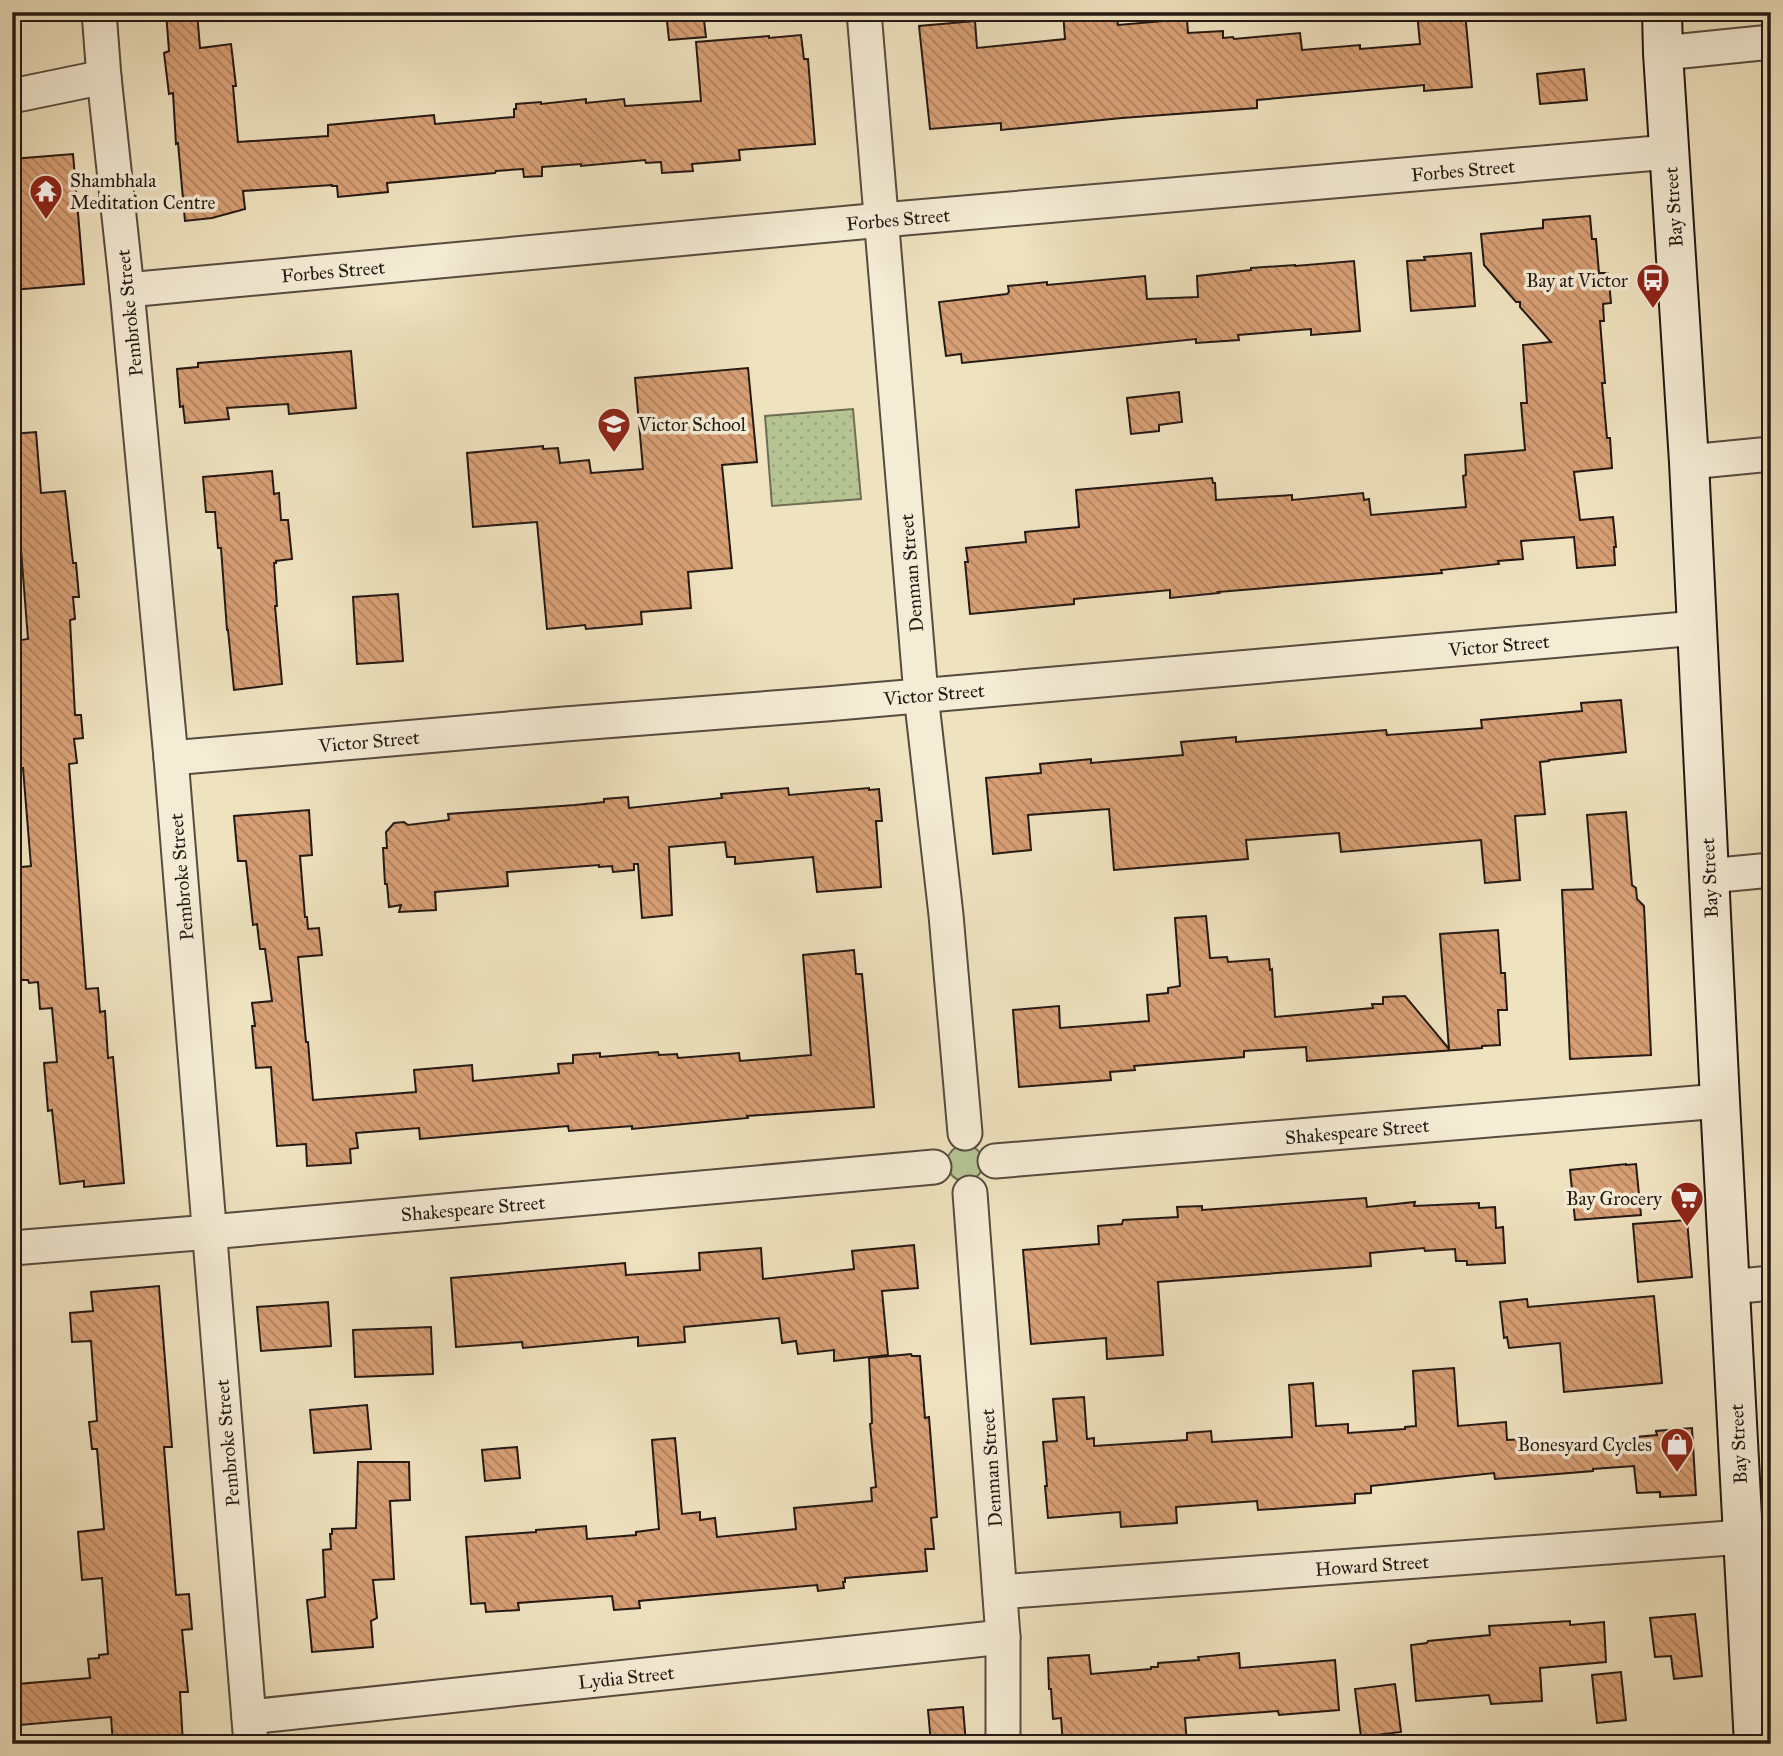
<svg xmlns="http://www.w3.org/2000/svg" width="1783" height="1756" viewBox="0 0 1783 1756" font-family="'IM FELL Great Primer',serif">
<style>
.park{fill:url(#park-dots);stroke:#6d6e54;stroke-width:2}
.garden{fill:#b6c494;stroke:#6d6e54;stroke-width:2}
.building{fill:url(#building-back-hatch);stroke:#241914;stroke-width:2}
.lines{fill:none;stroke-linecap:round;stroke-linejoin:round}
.street-casing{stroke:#574b3f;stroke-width:37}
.secondary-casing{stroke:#241914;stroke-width:42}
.street{stroke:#f5ecd5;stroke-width:33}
.secondary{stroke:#f5ecd5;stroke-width:38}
.labels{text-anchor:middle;stroke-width:7;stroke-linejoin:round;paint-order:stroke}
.street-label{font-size:19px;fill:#241914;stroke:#f5ecd5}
.poi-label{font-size:19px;fill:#241914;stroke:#f5ecd5;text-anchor:end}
</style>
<defs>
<pattern id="park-dots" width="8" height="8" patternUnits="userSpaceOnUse" patternTransform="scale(1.75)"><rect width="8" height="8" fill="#b6c494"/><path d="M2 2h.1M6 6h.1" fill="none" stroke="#9ca87f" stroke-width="1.8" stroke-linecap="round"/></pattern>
<pattern id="building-back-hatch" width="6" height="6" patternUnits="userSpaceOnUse" patternTransform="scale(1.75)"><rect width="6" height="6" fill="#d89f75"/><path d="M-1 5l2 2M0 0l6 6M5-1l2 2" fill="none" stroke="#af815f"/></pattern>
</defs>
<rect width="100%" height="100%" fill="#efe2bf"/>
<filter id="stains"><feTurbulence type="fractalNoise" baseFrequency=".00286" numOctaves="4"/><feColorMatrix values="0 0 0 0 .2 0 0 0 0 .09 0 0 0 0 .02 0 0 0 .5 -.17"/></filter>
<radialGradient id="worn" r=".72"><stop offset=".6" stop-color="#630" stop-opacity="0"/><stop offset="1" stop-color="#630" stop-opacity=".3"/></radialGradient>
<polygon class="park" points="853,409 861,499 772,506 765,416"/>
<circle class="garden" cx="965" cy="1163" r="18"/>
<g class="building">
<polygon points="166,12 197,12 200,48 231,44 236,86 233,86 238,142 328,136 328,125 434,115 435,124 514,117 514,109 516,109 516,104 541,102 541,104 586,99 586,103 624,99 625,106 701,101 696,42 769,36 769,38 801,35 804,59 808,59 815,144 739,150 740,160 692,164 693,171 662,173 661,162 646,163 645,160 581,166 581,164 542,167 542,176 524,177 523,169 496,171 495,173 387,183 388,192 338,197 337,186 332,186 332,185 243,191 245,209 212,218 185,221 178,143 176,144 173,93 169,94 164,53 169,51"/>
<polygon points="666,12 703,12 706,37 669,40"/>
<polygon points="1063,12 1116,12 1118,25 1187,19 1188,33 1223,31 1223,38 1233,37 1234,39 1300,33 1302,50 1360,45 1360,49 1420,44 1417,12 1465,12 1472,87 1424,91 1424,85 1257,100 1257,108 1244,109 1122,118 1001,130 1001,123 930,129 919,26 975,21 977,48 1065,39"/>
<polygon points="1584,69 1587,100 1540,104 1537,74"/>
<polygon points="73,154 84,284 12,290 12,159"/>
<polygon points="1590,216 1592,239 1596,239 1599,273 1608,273 1611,303 1603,304 1604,321 1600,321 1605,383 1602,383 1607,438 1610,438 1612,468 1574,472 1580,520 1613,517 1616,547 1614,547 1615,565 1577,568 1574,537 1521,541 1523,559 1498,561 1499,564 1441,570 1442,573 1218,592 1219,593 1170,598 1170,590 1074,599 1074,604 970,614 965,562 968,562 966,548 1026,542 1025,532 1079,527 1076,490 1212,478 1213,483 1215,483 1216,500 1292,495 1292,500 1363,493 1364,500 1369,499 1371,515 1466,507 1463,476 1466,475 1465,455 1525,450 1521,403 1527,403 1523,345 1551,342 1520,307 1520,302 1516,302 1484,265 1481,234 1543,228 1543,220"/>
<polygon points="1471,253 1475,306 1411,311 1407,261 1425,260 1424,257"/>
<polygon points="1354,261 1360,331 1311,335 1311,329 1238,335 1239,340 1196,343 1196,339 962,363 961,354 946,356 939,302 1007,294 1009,292 1008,286 1047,282 1047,285 1145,276 1147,299 1198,297 1197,276 1251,270 1251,268 1295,265 1295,266"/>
<polygon points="351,351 356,408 289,414 288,404 227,408 229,419 185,423 183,406 180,407 177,369 198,367 198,363"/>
<polygon points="748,368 757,462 722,465 732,568 688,572 691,608 641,612 642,624 586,629 585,625 547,629 537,522 473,527 467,453 543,446 543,449 558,448 560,463 589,460 591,473 643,469 635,378"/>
<polygon points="1179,392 1182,422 1159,425 1159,431 1131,434 1127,398"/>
<polygon points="36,432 41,493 65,491 73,563 76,563 79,597 73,597 75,619 70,620 75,715 81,715 83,738 74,739 77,763 69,764 86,989 98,988 100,1012 105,1011 108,1058 113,1057 124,1183 84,1187 84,1181 60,1184 52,1110 48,1111 44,1063 57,1062 52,1008 40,1009 38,982 29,983 28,980 17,980 12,922 12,868 31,866 23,768 17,768 12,721 20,720 14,641 28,639 20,537 12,538 12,434"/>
<polygon points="272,471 274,494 279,493 281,520 288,520 292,559 276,561 276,563 274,563 277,606 275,606 282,684 234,690 228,630 227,630 221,548 218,548 215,512 206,512 203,477"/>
<polygon points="398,594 403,661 357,664 353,597"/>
<polygon points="1621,700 1626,752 1549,760 1549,761 1540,762 1545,814 1515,816 1520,880 1485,883 1481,840 1341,852 1339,833 1246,840 1248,859 1114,870 1109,809 1028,815 1031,850 993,854 986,778 1041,773 1040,764 1091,759 1091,763 1183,755 1181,742 1236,737 1236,742 1386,730 1387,735 1482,728 1481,720 1582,711 1581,703"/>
<polygon points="788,788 789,795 869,788 869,790 879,789 882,821 876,821 881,887 817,892 813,857 735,864 735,857 727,857 725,842 669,847 672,915 642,918 638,864 634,864 634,870 613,872 612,866 599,867 599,865 507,872 508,886 435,892 436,910 399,912 401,905 389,907 387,884 385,884 383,848 387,848 386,832 394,823 404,822 408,825 449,820 448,814 575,805 604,802 604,799 628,797 629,808 722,798 721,794"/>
<polygon points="309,810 312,855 300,856 305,917 307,917 308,929 319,928 322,955 298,957 306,1042 308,1042 313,1100 416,1092 414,1070 472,1065 473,1081 559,1073 558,1064 573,1063 573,1055 600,1053 600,1057 658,1052 659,1055 677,1054 678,1058 739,1053 740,1061 811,1055 803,955 854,950 856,974 862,974 874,1107 747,1116 748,1118 632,1129 632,1126 569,1131 568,1126 420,1139 419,1128 356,1133 358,1148 350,1149 351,1163 307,1166 306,1144 277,1146 271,1067 256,1068 252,1026 255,1026 252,1003 272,1001 265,949 260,949 257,924 253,925 246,861 238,861 234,816"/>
<polygon points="1626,812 1632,885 1636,888 1637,899 1644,906 1651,1055 1570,1059 1562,890 1593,889 1587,815"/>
<polygon points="1206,916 1210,958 1227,957 1228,962 1269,959 1270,970 1272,969 1275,1017 1373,1008 1372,1004 1383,1004 1383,997 1405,996 1449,1049 1440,934 1498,930 1501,973 1505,973 1507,1010 1498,1010 1500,1045 1482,1046 1482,1048 1307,1061 1306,1047 1244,1051 1244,1057 1134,1066 1135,1070 1110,1072 1111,1080 1019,1087 1013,1010 1059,1006 1060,1028 1149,1021 1147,995 1168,993 1168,988 1180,986 1175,918"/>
<polygon points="1626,1164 1626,1165 1636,1164 1641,1215 1575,1220 1570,1170"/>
<polygon points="1366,1198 1367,1207 1415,1202 1414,1206 1479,1203 1479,1208 1495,1207 1496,1228 1503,1227 1505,1263 1467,1265 1467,1261 1456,1261 1455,1249 1425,1251 1424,1248 1370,1253 1371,1266 1158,1282 1163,1355 1107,1359 1106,1338 1031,1344 1023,1250 1099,1244 1098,1226 1122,1224 1123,1220 1178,1217 1177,1207 1202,1206 1202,1210"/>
<polygon points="1687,1220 1692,1277 1638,1282 1633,1224"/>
<polygon points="914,1245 918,1288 882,1291 888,1355 834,1361 834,1350 798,1354 796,1341 782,1343 779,1318 684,1327 685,1342 638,1346 638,1337 523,1348 522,1342 456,1347 451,1278 625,1263 626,1275 700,1270 699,1253 761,1248 763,1279 854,1269 852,1251"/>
<polygon points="159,1286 172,1447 164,1447 176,1595 189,1594 192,1629 182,1630 188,1692 180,1692 183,1744 113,1744 111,1717 20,1725 17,1684 90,1678 88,1659 99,1658 99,1655 108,1654 102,1578 82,1580 78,1532 104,1529 97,1449 92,1449 89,1422 97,1421 91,1341 72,1342 70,1313 93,1311 91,1292"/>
<polygon points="1654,1296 1662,1383 1564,1392 1560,1343 1509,1348 1507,1337 1504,1338 1500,1302 1527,1299 1528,1307"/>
<polygon points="328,1302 331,1346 261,1351 257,1307"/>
<polygon points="431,1327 433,1374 355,1377 353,1330"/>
<polygon points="911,1354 912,1356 920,1356 925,1418 929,1417 937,1517 931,1518 934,1549 925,1549 927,1571 845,1578 845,1582 843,1582 844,1588 818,1591 817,1585 639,1601 640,1608 614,1610 612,1596 518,1603 519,1610 486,1612 485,1603 471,1604 466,1537 536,1532 536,1530 586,1526 587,1539 636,1535 636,1532 659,1529 652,1440 675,1438 682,1514 700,1512 700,1520 715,1518 717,1537 796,1529 794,1508 872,1501 871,1488 876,1487 870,1424 872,1423 869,1358"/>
<polygon points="1454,1368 1458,1426 1506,1422 1507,1440 1527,1439 1528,1450 1636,1443 1636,1437 1657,1435 1656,1431 1692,1428 1696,1495 1660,1497 1660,1492 1637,1493 1634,1466 1593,1469 1593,1471 1495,1479 1494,1473 1371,1486 1371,1493 1355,1494 1355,1503 1258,1510 1257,1501 1176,1507 1177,1523 1121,1527 1120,1512 1048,1518 1045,1486 1047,1486 1043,1442 1057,1441 1053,1399 1084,1397 1087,1439 1094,1438 1094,1446 1187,1440 1187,1433 1211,1431 1212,1442 1292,1437 1289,1385 1313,1383 1316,1426 1348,1424 1348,1433 1405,1429 1405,1427 1416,1426 1413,1371"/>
<polygon points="367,1405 371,1449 314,1453 310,1410"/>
<polygon points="517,1447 520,1478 485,1481 482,1450"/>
<polygon points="358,1462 409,1462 410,1500 390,1501 394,1579 373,1580 377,1618 371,1621 373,1647 312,1652 307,1600 325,1597 323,1550 331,1549 330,1534 332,1534 332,1529 356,1528"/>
<polygon points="1695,1614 1702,1676 1674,1679 1671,1656 1655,1657 1650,1618"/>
<polygon points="1570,1621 1570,1625 1604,1622 1606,1662 1540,1668 1542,1701 1491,1704 1489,1695 1416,1701 1411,1645 1427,1643 1428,1641 1490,1635 1489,1626"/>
<polygon points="1239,1653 1240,1668 1335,1660 1339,1710 1279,1715 1278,1711 1185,1718 1187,1744 1063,1744 1061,1718 1053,1719 1051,1689 1049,1689 1048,1658 1089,1655 1091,1674 1151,1669 1151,1667 1158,1667 1158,1663 1199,1660 1198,1657"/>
<polygon points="1621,1672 1626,1720 1597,1723 1592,1675"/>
<polygon points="1395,1684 1401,1732 1361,1737 1355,1689"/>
<polygon points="963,1707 966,1744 931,1744 928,1710"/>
</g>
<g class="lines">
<defs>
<g id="street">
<polyline points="99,12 104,77 127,290 171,758 251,1744"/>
<polyline points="864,12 921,695 946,915 965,1133"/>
<polyline points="1663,53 1771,42"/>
<polyline points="12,96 104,77"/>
<polyline points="127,290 882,220 1669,152"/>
<polyline points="1689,462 1771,454"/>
<polyline points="171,758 565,724 826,704 1697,628"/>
<polyline points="1709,876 1771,870"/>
<polyline points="995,1161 1720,1101"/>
<polyline points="970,1193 1003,1637 1003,1744"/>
<polyline points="12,1248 210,1232 934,1167"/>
<polyline points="1730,1287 1771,1283"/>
<polyline points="1000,1592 1743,1537"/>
<polyline points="249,1717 1003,1637"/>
</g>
<polyline id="secondary" points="1662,12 1663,53 1689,462 1720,1101 1754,1744"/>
</defs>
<use href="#street" class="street-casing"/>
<use href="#secondary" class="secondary-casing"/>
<use href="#street" class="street"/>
<use href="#secondary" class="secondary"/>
</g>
<defs>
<symbol id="temple-pin" viewBox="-11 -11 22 30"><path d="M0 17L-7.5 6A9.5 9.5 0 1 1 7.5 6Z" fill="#8f2418" stroke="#f5ecd5"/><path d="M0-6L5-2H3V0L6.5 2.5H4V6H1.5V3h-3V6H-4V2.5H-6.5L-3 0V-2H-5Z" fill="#fff"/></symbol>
<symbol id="bus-pin" viewBox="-11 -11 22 30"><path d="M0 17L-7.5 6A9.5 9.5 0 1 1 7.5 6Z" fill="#8f2418" stroke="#f5ecd5"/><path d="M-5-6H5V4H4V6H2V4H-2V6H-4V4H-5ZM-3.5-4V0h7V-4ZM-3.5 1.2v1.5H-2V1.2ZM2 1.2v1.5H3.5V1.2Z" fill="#fff"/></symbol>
<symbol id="school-pin" viewBox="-11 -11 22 30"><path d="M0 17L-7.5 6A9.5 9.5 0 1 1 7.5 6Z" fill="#8f2418" stroke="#f5ecd5"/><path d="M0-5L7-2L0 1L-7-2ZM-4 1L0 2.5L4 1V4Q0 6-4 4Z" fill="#fff"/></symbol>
<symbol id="supermarket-pin" viewBox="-11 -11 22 30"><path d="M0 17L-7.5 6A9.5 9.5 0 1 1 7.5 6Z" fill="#8f2418" stroke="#f5ecd5"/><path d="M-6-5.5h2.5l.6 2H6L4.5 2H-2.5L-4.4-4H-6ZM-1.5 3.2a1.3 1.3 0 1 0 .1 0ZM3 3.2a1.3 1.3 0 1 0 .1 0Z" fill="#fff"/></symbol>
<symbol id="shop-pin" viewBox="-11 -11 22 30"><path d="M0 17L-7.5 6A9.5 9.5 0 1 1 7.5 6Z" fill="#8f2418" stroke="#f5ecd5"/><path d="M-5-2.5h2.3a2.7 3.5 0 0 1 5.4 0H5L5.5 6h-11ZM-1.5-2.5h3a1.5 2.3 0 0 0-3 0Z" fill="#fff"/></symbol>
</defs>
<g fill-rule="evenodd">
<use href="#temple-pin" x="27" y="172" width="38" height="52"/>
<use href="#bus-pin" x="1634" y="261" width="38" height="52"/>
<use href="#school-pin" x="595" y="405" width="38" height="52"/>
<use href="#supermarket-pin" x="1668" y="1179" width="38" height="52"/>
<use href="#shop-pin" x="1658" y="1425" width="38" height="52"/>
</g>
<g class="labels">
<g class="street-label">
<text transform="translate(1463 170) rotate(-5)" y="7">Forbes Street</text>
<text transform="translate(1673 207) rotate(-94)" y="7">Bay Street</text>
<text transform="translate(898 219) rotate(-5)" y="7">Forbes Street</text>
<text transform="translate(333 271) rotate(-5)" y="7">Forbes Street</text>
<text transform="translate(129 313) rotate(-96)" y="7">Pembroke Street</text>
<text transform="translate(911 573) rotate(-95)" y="7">Denman Street</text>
<text transform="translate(1499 645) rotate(-5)" y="7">Victor Street</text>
<text transform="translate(934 694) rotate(-5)" y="7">Victor Street</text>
<text transform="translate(369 741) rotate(-5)" y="7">Victor Street</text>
<text transform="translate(181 877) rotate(-95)" y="7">Pembroke Street</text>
<text transform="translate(1709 878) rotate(-93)" y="7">Bay Street</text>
<text transform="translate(1357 1131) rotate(-5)" y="7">Shakespeare Street</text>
<text transform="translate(473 1208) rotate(-5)" y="7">Shakespeare Street</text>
<text transform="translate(227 1443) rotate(-95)" y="7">Pembroke Street</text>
<text transform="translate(1738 1444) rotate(-93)" y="7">Bay Street</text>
<text transform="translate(991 1468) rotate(-94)" y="7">Denman Street</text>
<text transform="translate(1372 1565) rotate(-4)" y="7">Howard Street</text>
<text transform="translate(626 1677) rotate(-6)" y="7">Lydia Street</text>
</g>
<g class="poi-label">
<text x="70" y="187" text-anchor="start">Shambhala<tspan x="70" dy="22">Meditation Centre</tspan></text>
<text x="1628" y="287">Bay at Victor</text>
<text x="638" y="431" text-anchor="start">Victor School</text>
<text x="1662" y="1205">Bay Grocery</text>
<text x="1652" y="1451">Bonesyard Cycles</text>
</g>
</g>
<rect width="1783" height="1756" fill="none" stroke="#efe2bf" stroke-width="42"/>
<rect x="14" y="14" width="1755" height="1728" fill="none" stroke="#241914" stroke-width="3.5"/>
<rect x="21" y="21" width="1741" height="1714" fill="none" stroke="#241914" stroke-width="2"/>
<rect width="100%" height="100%" filter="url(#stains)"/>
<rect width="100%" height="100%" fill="url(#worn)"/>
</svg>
